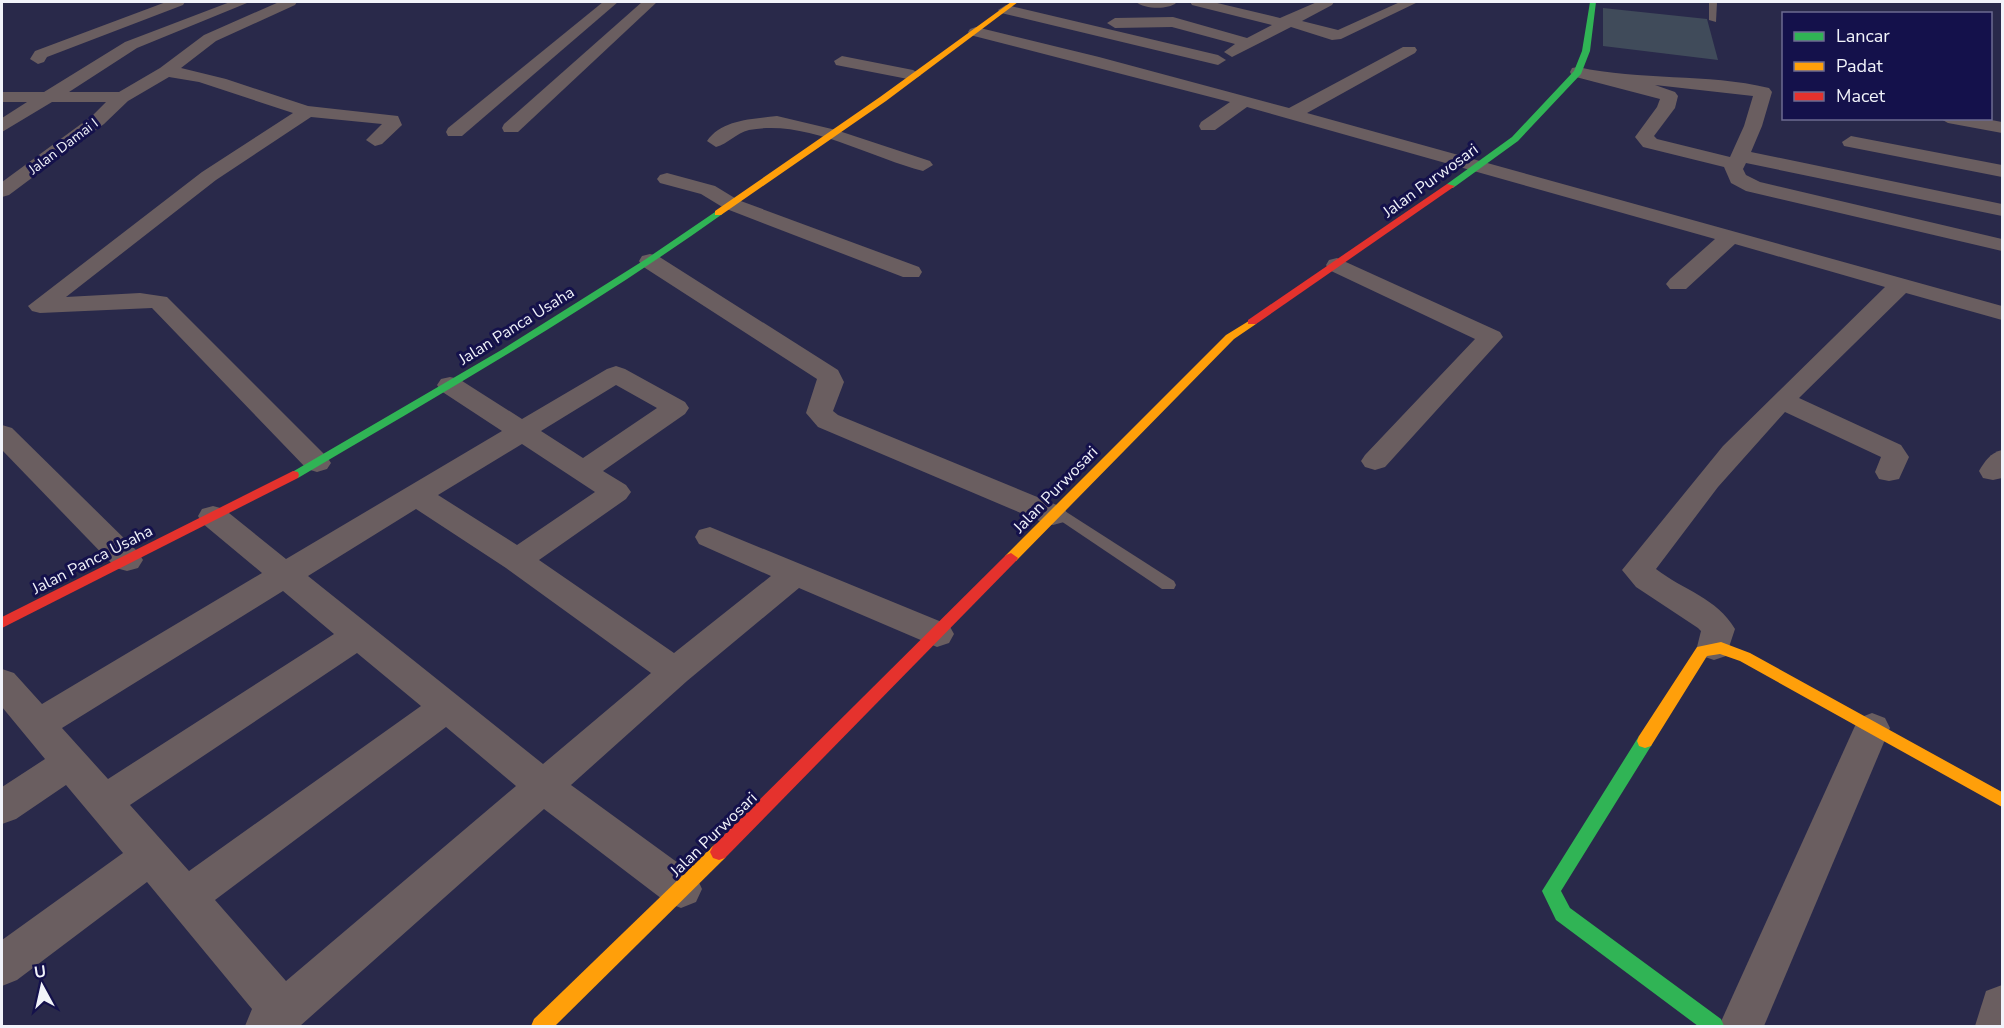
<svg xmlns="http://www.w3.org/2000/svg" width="2004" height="1028" viewBox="0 0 2004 1028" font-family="'Nunito Sans',sans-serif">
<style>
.building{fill:#404b5a}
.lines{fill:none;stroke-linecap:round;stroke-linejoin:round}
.lane{fill:#6a5e60;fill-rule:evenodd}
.street{fill:#6a5e60;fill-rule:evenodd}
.fast{fill:#30b455;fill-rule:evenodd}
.slow{fill:#ff9f0a;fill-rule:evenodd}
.jam{fill:#e5322d;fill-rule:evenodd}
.labels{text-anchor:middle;stroke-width:6;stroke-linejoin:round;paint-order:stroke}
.far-street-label{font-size:14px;fill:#f1f3fa;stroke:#14114b}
.street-label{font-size:16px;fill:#f1f3fa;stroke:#14114b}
</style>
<rect width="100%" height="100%" fill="#29294a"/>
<polygon class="building" points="1603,8 1707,19 1718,60 1603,46"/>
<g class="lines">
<g class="lane">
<polygon points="1709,2 1717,2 1716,22 1709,20"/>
<polygon points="1057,506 1174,581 1176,585 1174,589 1162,589 1052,515 1050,511"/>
</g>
<g class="street">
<polygon points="166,2 185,2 183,5 47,57 44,62 38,64 30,59 35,51"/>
<polygon points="230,2 247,3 137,48 69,92 119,92 160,68 204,35 279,2 297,2 295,5 216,41 181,68 226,79 308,106 398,116 402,125 382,144 375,146 366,140 382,124 311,117 216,180 66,297 140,293 167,297 327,457 331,463 327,469 317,472 307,469 152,308 40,313 32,311 28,306 202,172 293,113 199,82 169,77 128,101 104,124 9,195 2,197 2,182 92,116 106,102 52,102 2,132 2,118 27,102 2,102 2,92 44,92 125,42"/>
<polygon points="603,2 618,2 462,136 448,136 446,132 448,128"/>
<polygon points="642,2 657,2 518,132 504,132 502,128 504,124"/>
<path d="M1136 2H1175L1176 3C1168 10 1144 9 1136 2Z"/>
<polygon points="1190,2 1213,2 1280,18 1317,2 1334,2 1332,5 1302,21 1338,30 1400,2 1418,2 1341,39 1332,40 1291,27 1232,57 1224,52 1235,44 1172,27 1115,28 1107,23 1115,18 1173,17 1247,38 1272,25 1192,5"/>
<polygon points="1006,5 1218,55 1226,60 1218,65 1001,13 998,10"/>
<path d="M976 27 1099 57 1289 108 1403 47H1415L1417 50 1415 53 1307 113 2002 306V320L1906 293 1799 398 1901 445 1909 457 1899 479 1889 481 1879 479 1875 472 1881 457 1785 412 1718 487 1656 569C1683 590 1717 598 1735 629L1726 656 1714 660 1702 656 1697 647 1701 631 1698 628 1636 587 1622 570 1723 446 1885 287 1735 244 1686 289H1670L1666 284 1670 279 1715 239 1247 107 1215 130H1201L1199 126 1201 122 1230 102 970 35 968 32 970 29Z"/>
<polygon points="842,56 913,70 921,75 913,80 836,65 834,61"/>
<path d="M1578 67C1640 81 1707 73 1769 88L1772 92 1762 126 1751 152 2002 204V216L1746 163 1743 169 1746 175 1760 182 2002 239V251L1746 191 1731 183 1724 167 1643 147 1635 137 1657 107 1660 99 1572 76 1570 72 1572 68ZM1655 85 1753 96 1744 126 1730 157 1657 139 1654 136 1675 108 1678 96 1675 92Z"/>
<path d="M777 116 836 130 930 161 933 165 923 171C868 157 807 119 749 130 736 133 728 144 716 147L707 141C722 119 753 119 777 116Z"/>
<polygon points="1939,118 1981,118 2002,122 2002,133 1948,123"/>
<polygon points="1851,136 2002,165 2002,177 1844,146 1842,142"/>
<polygon points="667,173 715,186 738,200 919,267 922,272 919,277 903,277 724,208 701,194 660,183 657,179 660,175"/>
<polygon points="650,254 658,256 838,370 844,382 833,411 838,415 1064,508 1068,515 1064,522 1053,525 1042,522 818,427 806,413 817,379 642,266 639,261 642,256"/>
<polygon points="1337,258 1500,332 1503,337 1385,467 1375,470 1365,467 1361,461 1365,455 1475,339 1329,270 1326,265 1329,260"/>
<path d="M616 366 625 369 685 402 689 408 685 414 603 471 626 485 631 492 626 499 539 560 674 653 771 576 699 544 695 537 699 530 710 527 949 625 954 634 949 643 937 647 799 588 687 681 571 785 696 876 702 889 696 902 681 908 666 902 544 809 300 1026H245L252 1009 147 882 17 980 2 986V940L123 853 66 785 16 819 2 824V787L45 759 2 707V669L14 673 42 704 262 573 202 523 198 516 202 509 213 506 224 509 286 559 502 431 441 391 437 385 441 379 450 377 459 379 522 419 607 369ZM616 385 657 408 583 458 541 431ZM522 444 595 492 517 545 438 495ZM416 509 506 568 651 673 543 764 308 576ZM283 591 334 634 108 779 62 728ZM357 653 421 706 189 871 130 805ZM446 727 516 786 286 981 215 900Z"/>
<polygon points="2,425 12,428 138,552 143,560 138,568 127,571 116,568 2,450"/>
<path d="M2002 450V478L1993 480 1983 478 1979 471C1985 461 1990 453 2002 450Z"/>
<polygon points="1872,713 1885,718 1890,728 1764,1026 1719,1026 1854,728 1859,718"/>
<polygon points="2002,985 2002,1026 1975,1026 1986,991"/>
</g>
<g class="fast">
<polygon points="1590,2 1596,2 1590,51 1581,74 1518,141 1453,188 1447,188 1447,184 1512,137 1574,71 1582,51"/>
<path d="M718 210 723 213 721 215C586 311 441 394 298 478H288L287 475 503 349 646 259Z"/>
<polygon points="1645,734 1651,736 1653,741 1651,746 1561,891 1570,908 1721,1019 1724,1026 1698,1026 1556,920 1542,891 1639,736"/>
</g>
<g class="slow">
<polygon points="1011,2 1018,2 886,101 721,215 715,215 715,211 880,97"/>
<polygon points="1252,319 1257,322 1256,324 1234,339 1016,561 1006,561 1004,558 1006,555 1226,335"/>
<polygon points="1721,642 1750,653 2002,792 2002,807 1740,661 1720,654 1707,656 1651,746 1645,748 1639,746 1637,741 1639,736 1697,647"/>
<polygon points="719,844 725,846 728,852 725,858 555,1026 531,1026 534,1019 713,846"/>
</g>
<g class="jam">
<polygon points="1447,184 1455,186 1256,324 1248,324 1248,320"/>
<polygon points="293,471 298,472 299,475 298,478 2,628 2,617"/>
<polygon points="1011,553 1018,558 1016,561 725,858 719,860 713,858 710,852 713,846 1006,555"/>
</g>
</g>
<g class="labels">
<g class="far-street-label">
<text transform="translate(63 146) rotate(-37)" y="5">Jalan Damai I</text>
</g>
<g class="street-label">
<text transform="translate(1430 180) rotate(-36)" y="6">Jalan Purwosari</text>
<text transform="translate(516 325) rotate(-32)" y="6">Jalan Panca Usaha</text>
<text transform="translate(1055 489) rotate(-46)" y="6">Jalan Purwosari</text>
<text transform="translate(92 559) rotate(-27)" y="6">Jalan Panca Usaha</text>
<text transform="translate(713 834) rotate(-44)" y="6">Jalan Purwosari</text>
</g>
</g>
<rect width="2004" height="1028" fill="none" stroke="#f1f3fa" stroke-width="6"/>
<rect x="1782" y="12" width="210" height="108" fill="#14114b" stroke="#6c6b91" stroke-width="1.5"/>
<rect x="1794" y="32" width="30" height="9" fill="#30b455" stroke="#6c6b91" stroke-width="1.5"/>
<text x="1836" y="42" font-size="18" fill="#f1f3fa">Lancar</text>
<rect x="1794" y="62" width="30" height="9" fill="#ff9f0a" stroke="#6c6b91" stroke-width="1.5"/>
<text x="1836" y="72" font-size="18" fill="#f1f3fa">Padat</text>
<rect x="1794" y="92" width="30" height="9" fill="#e5322d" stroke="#6c6b91" stroke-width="1.5"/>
<text x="1836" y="102" font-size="18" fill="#f1f3fa">Macet</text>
<g transform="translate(42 986) rotate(352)" stroke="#14114b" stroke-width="4.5" paint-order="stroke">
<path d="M0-4.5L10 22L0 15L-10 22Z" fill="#f1f3fa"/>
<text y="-9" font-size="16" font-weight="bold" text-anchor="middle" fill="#f1f3fa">U</text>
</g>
</svg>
